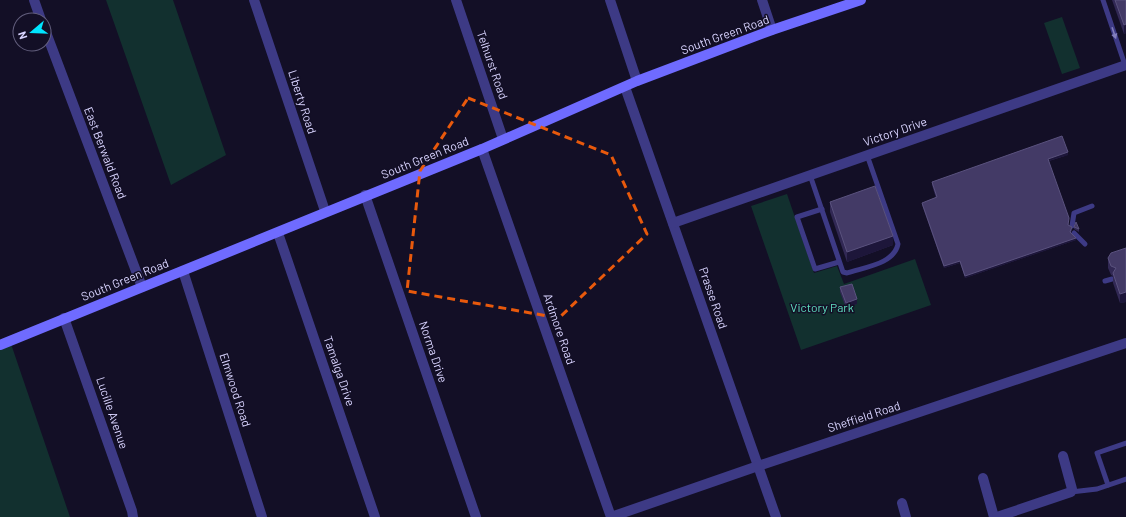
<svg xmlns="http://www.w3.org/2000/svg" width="1126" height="517" viewBox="0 0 1126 517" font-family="Barlow,sans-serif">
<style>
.green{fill:#12302f}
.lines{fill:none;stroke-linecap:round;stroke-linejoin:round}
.lane{stroke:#3d3a85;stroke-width:5}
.street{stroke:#3d3a85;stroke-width:10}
.secondary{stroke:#6f6bff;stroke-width:10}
.wall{fill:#312854}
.shaded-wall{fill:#1d163a}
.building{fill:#433a66;stroke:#5a527e}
.oneway{fill:#837fbc}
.marked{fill:none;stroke:#e8590c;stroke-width:3;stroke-dasharray:8 5;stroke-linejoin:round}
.labels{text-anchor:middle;stroke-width:3;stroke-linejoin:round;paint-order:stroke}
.street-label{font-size:12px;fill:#d9d4ff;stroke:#130f26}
.park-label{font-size:12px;fill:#5fe0c0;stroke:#130f26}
</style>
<rect width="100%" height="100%" fill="#130f26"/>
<g class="green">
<polygon points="106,0 173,0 226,155 171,185"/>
<polygon points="1062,17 1080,68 1062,74 1044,23"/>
<polygon points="787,194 814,273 837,266 844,284 915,259 931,305 801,350 751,206"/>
<polygon points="10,341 70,517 0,517 0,345"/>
</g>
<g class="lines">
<g class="lane">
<polyline points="1103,0 1125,65"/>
<path d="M810 175 843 272 847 273C865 267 894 264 898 244L867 155"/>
<polyline points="822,209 797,217 815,269 839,262"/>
<polyline points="1072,226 1074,213 1092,206"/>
<polyline points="1074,233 1085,244"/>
<polyline points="1105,281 1112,279"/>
<polyline points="1108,485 1097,453 1126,443"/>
<polyline points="1071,492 1097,489 1126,479"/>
</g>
<g class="street">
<polyline points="34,0 41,20"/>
<polyline points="254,0 325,211"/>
<polyline points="456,0 503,139"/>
<polyline points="610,0 637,81"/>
<polyline points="762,0 772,30"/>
<polyline points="44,27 142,287"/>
<polyline points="625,87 776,517"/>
<polyline points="482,149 611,517"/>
<polyline points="365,195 476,517"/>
<polyline points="673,223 1126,65"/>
<polyline points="278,233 375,517"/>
<polyline points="183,271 262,517"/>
<polyline points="64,318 132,511 133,517"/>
<polyline points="983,478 994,517"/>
<polyline points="902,503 906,517"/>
<polyline points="611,517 758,466 1126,343"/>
<polyline points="997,517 1071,492 1072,489 1063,456"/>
</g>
<polyline class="secondary" points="0,345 482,149 637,81 772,30 861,0"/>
</g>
<g class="wall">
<polygon points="1112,0 1126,0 1126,33 1124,34"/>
<polygon points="1068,155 1049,161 1068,225 1072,230 1071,232 1076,240 965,278 960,263 944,268 922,205 922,203 936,198 932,185 932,182"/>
<polygon points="830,202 893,245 847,262 830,212"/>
<polygon points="1074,227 1079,229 1079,232 1074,229"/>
<polygon points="1126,248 1126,302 1120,303 1113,283 1113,276 1111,275 1108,268 1108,258"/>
<polygon points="840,287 857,304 846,308 840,292"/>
</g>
<g class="shaded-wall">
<polygon points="1126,24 1126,33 1124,34 1124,25"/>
<polygon points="1068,152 1068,155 1048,161 1048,159"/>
<polygon points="893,236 893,245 847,262 847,252"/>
<polygon points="1076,238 1076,240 965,278 965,276"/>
<polygon points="960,261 960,263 944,268 944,266"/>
<polygon points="1126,292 1126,302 1120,303 1120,294"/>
<polygon points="857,299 857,304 846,308 846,303"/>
</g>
<g class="building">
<polygon points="1115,0 1126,0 1126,24 1124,25"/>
<polygon points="1062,136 1068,152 1048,159 1069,218 1068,225 1072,227 1070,232 1076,238 965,276 960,261 944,266 922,203 937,197 932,182"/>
<polygon points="875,186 893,236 847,252 830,202"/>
<polygon points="1076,222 1079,229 1074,227"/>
<polygon points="1126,248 1126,292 1120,294 1113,273 1116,268 1111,266 1108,258 1111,253"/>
<polygon points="852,284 857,299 846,303 840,287"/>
</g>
<defs><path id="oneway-solid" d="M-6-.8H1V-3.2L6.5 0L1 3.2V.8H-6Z"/></defs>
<use class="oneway" href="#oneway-solid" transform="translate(1114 33) rotate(71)"/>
<path class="marked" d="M468 98 611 155 647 234 559 318 407 291 420 171Z"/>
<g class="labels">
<g class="street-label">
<text transform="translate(725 35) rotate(-20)" y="4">South Green Road</text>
<text transform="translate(492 65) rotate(71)" y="4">Telhurst Road</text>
<text transform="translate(302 102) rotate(72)" y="4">Liberty Road</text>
<text transform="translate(895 132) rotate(-19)" y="4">Victory Drive</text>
<text transform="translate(105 153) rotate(69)" y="4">East Berwald Road</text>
<text transform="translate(425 158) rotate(-22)" y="4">South Green Road</text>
<text transform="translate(125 280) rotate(-22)" y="4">South Green Road</text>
<text transform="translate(713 298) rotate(71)" y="4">Prasse Road</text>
<text transform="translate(559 329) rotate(71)" y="4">Ardmore Road</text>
<text transform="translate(433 352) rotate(71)" y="4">Norma Drive</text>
<text transform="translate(339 371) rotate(71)" y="4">Tamalga Drive</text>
<text transform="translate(235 390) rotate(72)" y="4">Elmwood Road</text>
<text transform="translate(112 413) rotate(71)" y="4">Lucille Avenue</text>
<text transform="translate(864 417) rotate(-18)" y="4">Sheffield Road</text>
</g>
<g class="park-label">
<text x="822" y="312">Victory Park</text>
</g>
</g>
<g transform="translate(32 32) rotate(251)"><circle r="19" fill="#130f26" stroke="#625e7d"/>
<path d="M0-3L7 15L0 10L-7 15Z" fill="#00e5ff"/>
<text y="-6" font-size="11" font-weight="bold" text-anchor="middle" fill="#d9d4ff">N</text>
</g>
</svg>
